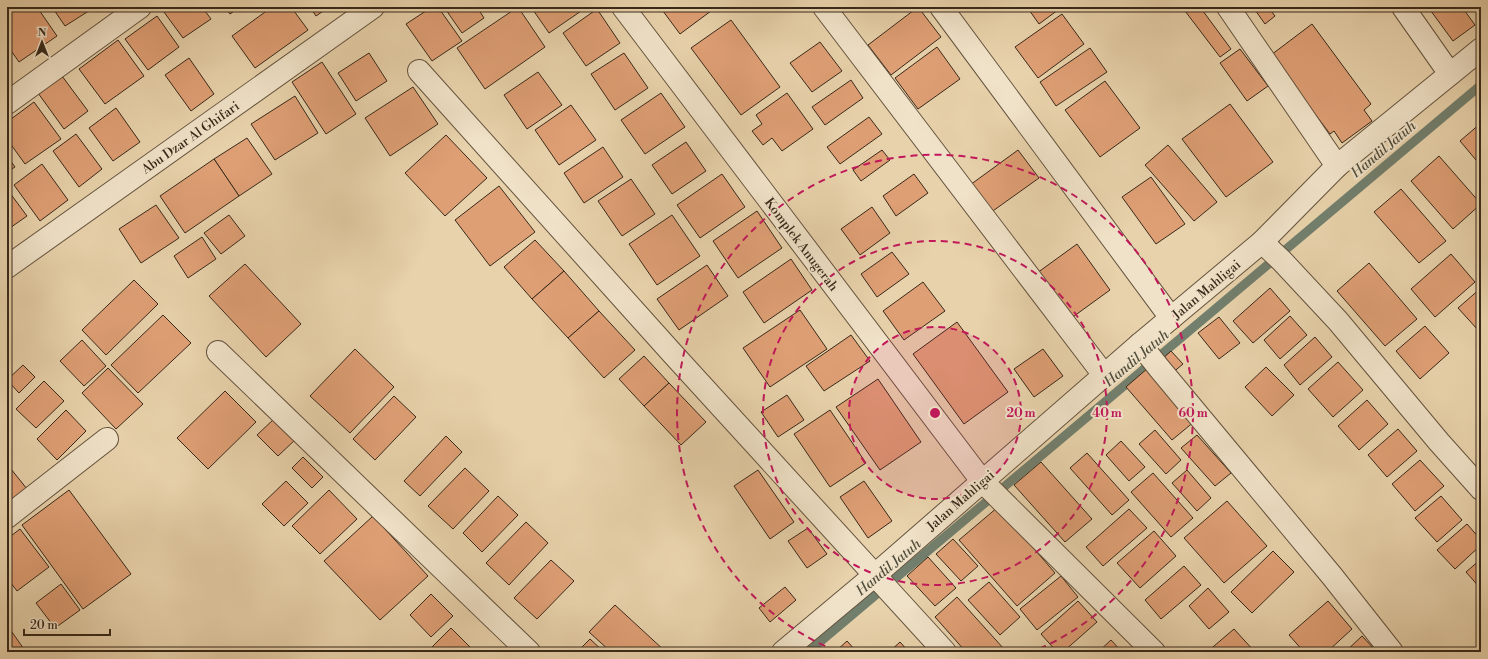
<svg xmlns="http://www.w3.org/2000/svg" width="1488" height="659" viewBox="0 0 1488 659" font-family="'Libre Bodoni',serif">
<style>
.lines{fill:none;stroke-linecap:round;stroke-linejoin:round}
.stream{stroke:#727f6d;stroke-width:9}
.building{fill:#df9f75;stroke:#38291a}
.minor-casing{stroke:#64533e;stroke-width:24}
.minor{stroke:#f0e2c8;stroke-width:22}
.ring{fill:none;stroke:#c2185b;stroke-width:2;stroke-dasharray:7 5}
.labels{text-anchor:middle;stroke-width:4;stroke-linejoin:round;paint-order:stroke}
.street-label{font-size:13px;fill:#38291a;stroke:#f0e2c8}
.water-label{font-size:14px;font-style:italic;fill:#504d3c;stroke:#f0e2c8}
.centre{fill:#c2185b;stroke:#f0e2c8;stroke-width:2}
.ring-label{font-size:12px;text-anchor:middle;font-weight:bold;fill:#c2185b;stroke:#f0e2c8;stroke-width:4;stroke-linejoin:round;paint-order:stroke}
</style>
<rect width="100%" height="100%" fill="#e8d2ab"/>
<filter id="stains"><feTurbulence type="fractalNoise" baseFrequency=".005" numOctaves="4"/><feColorMatrix values="0 0 0 0 .2 0 0 0 0 .09 0 0 0 0 .02 0 0 0 .5 -.17"/></filter>
<radialGradient id="worn" r=".72"><stop offset=".6" stop-color="#630" stop-opacity="0"/><stop offset="1" stop-color="#630" stop-opacity=".3"/></radialGradient>
<g class="lines">
<polyline class="stream" points="808,652 1481,85"/>
</g>
<g class="building">
<polygon points="7,7 37,7 57,36 19,62 7,45"/>
<polygon points="52,7 95,7 65,26"/>
<polygon points="163,7 202,7 211,19 183,38 161,8"/>
<polygon points="225,7 240,7 230,14"/>
<polygon points="272,7 291,7 308,30 255,68 232,36"/>
<polygon points="310,7 329,7 316,16"/>
<polygon points="432,7 438,7 462,41 432,61 406,24"/>
<polygon points="444,7 477,7 484,18 462,33"/>
<polygon points="518,7 545,47 485,89 457,48"/>
<polygon points="531,7 587,7 549,33"/>
<polygon points="660,7 714,7 715,8 680,34"/>
<polygon points="918,7 941,37 891,75 868,45"/>
<polygon points="1027,7 1062,7 1039,24"/>
<polygon points="1182,7 1200,7 1231,49 1220,57"/>
<polygon points="1253,7 1268,7 1275,16 1265,24"/>
<polygon points="1428,7 1462,7 1475,25 1453,41"/>
<polygon points="597,9 620,43 586,66 563,33"/>
<polygon points="1062,14 1084,44 1038,78 1015,47"/>
<polygon points="157,16 179,47 148,70 125,39"/>
<polygon points="731,20 780,87 741,115 691,48"/>
<polygon points="1312,24 1371,104 1364,110 1372,121 1342,143 1334,131 1330,134 1271,55"/>
<polygon points="118,40 144,76 105,104 79,69"/>
<polygon points="820,42 842,71 812,92 790,63"/>
<polygon points="937,47 960,79 918,109 895,78"/>
<polygon points="1090,48 1107,72 1056,106 1040,82"/>
<polygon points="1240,49 1268,86 1247,101 1220,63"/>
<polygon points="369,53 387,81 356,101 338,73"/>
<polygon points="624,53 648,88 615,110 591,74"/>
<polygon points="189,58 214,94 191,111 165,75"/>
<polygon points="322,62 356,114 326,134 292,82"/>
<polygon points="538,72 562,105 527,129 504,95"/>
<polygon points="62,76 88,111 64,129 38,93"/>
<polygon points="851,80 863,98 825,125 812,107"/>
<polygon points="1105,81 1140,128 1100,157 1065,110"/>
<polygon points="413,87 438,124 390,156 365,118"/>
<polygon points="661,93 685,127 645,154 621,120"/>
<polygon points="787,93 813,129 782,151 772,138 763,145 752,131 762,124 756,115"/>
<polygon points="295,96 318,133 275,160 251,124"/>
<polygon points="34,102 61,139 25,164 7,139 7,122"/>
<polygon points="1230,104 1273,162 1226,197 1182,139"/>
<polygon points="571,105 596,140 559,165 535,130"/>
<polygon points="116,108 140,142 113,161 89,128"/>
<polygon points="869,117 882,134 840,164 827,147"/>
<polygon points="1481,123 1481,166 1460,141"/>
<polygon points="76,134 102,169 79,187 53,151"/>
<polygon points="446,135 487,178 445,216 405,173"/>
<polygon points="247,138 272,174 239,196 214,159"/>
<polygon points="686,142 706,171 672,194 652,165"/>
<polygon points="1168,145 1217,202 1194,221 1145,165"/>
<polygon points="603,147 623,177 584,203 564,173"/>
<polygon points="882,150 890,160 861,181 853,170"/>
<polygon points="1018,150 1039,178 990,213 970,185"/>
<polygon points="7,156 15,167 7,172"/>
<polygon points="1439,156 1481,204 1453,229 1411,181"/>
<polygon points="214,159 239,196 185,233 160,196"/>
<polygon points="42,164 68,200 40,221 14,185"/>
<polygon points="722,174 745,207 700,238 677,205"/>
<polygon points="914,174 928,193 896,216 883,196"/>
<polygon points="1151,177 1185,224 1156,244 1122,197"/>
<polygon points="631,179 655,214 622,236 598,201"/>
<polygon points="499,186 535,232 490,266 455,220"/>
<polygon points="7,189 27,216 7,230"/>
<polygon points="1401,189 1446,241 1419,263 1374,212"/>
<polygon points="156,205 179,238 141,263 119,229"/>
<polygon points="872,207 890,233 860,255 841,229"/>
<polygon points="757,211 782,248 738,278 713,241"/>
<polygon points="229,215 245,236 221,254 204,233"/>
<polygon points="672,215 700,256 657,285 629,244"/>
<polygon points="202,237 216,259 188,278 174,256"/>
<polygon points="535,240 564,271 532,299 504,267"/>
<polygon points="1077,244 1110,290 1070,319 1037,273"/>
<polygon points="892,252 909,274 877,297 861,274"/>
<polygon points="1451,254 1475,282 1435,317 1411,289"/>
<polygon points="791,259 812,290 764,323 743,292"/>
<polygon points="1369,263 1417,319 1385,346 1337,291"/>
<polygon points="245,264 301,324 266,357 209,296"/>
<polygon points="707,265 728,296 679,330 657,299"/>
<polygon points="564,271 599,311 568,338 532,299"/>
<polygon points="134,280 158,304 106,355 82,330"/>
<polygon points="923,282 945,311 904,340 883,311"/>
<polygon points="1270,288 1290,311 1253,343 1233,321"/>
<polygon points="1481,288 1481,327 1478,330 1458,308"/>
<polygon points="800,310 827,349 770,387 743,348"/>
<polygon points="599,311 635,350 604,378 568,338"/>
<polygon points="163,315 191,343 138,393 111,365"/>
<polygon points="1290,316 1307,335 1280,359 1264,340"/>
<polygon points="1219,317 1240,343 1219,359 1198,333"/>
<polygon points="957,322 1008,392 964,424 913,354"/>
<polygon points="1425,326 1449,353 1420,379 1396,351"/>
<polygon points="851,335 870,361 824,391 806,366"/>
<polygon points="1315,337 1332,357 1300,385 1284,365"/>
<polygon points="82,340 106,366 84,386 60,361"/>
<polygon points="355,349 394,387 350,433 310,396"/>
<polygon points="1043,349 1063,376 1034,397 1014,369"/>
<polygon points="1171,351 1183,364 1171,374 1160,361"/>
<polygon points="644,356 669,383 644,406 619,379"/>
<polygon points="1338,362 1363,390 1333,417 1308,389"/>
<polygon points="23,365 35,377 19,393 7,380"/>
<polygon points="1266,367 1294,395 1272,416 1245,387"/>
<polygon points="108,368 143,404 116,429 82,393"/>
<polygon points="1148,368 1195,421 1172,440 1126,387"/>
<polygon points="878,379 921,442 880,470 836,407"/>
<polygon points="44,381 64,401 36,428 16,409"/>
<polygon points="669,383 706,422 681,445 644,406"/>
<polygon points="7,388 12,396 7,399"/>
<polygon points="225,391 256,422 208,469 177,438"/>
<polygon points="787,395 804,420 778,437 761,412"/>
<polygon points="394,396 416,417 375,460 353,439"/>
<polygon points="1367,400 1388,424 1359,450 1338,426"/>
<polygon points="66,410 86,431 57,460 37,439"/>
<polygon points="830,410 866,463 830,487 794,434"/>
<polygon points="275,418 296,439 278,456 257,435"/>
<polygon points="1398,429 1417,451 1387,477 1368,455"/>
<polygon points="1155,430 1181,460 1166,474 1139,444"/>
<polygon points="1197,435 1231,473 1215,486 1181,448"/>
<polygon points="446,436 462,452 420,496 404,481"/>
<polygon points="1121,441 1145,467 1129,481 1106,455"/>
<polygon points="1087,453 1129,500 1112,515 1070,468"/>
<polygon points="303,457 323,477 312,488 292,468"/>
<polygon points="1420,460 1444,486 1415,511 1392,484"/>
<polygon points="1041,462 1092,519 1065,542 1014,485"/>
<polygon points="7,464 31,494 7,513"/>
<polygon points="465,468 489,491 453,529 428,506"/>
<polygon points="758,470 794,522 770,539 734,486"/>
<polygon points="1187,470 1211,498 1197,511 1172,483"/>
<polygon points="1153,473 1193,518 1171,537 1131,492"/>
<polygon points="286,481 308,503 284,526 262,504"/>
<polygon points="864,481 892,521 868,538 840,497"/>
<polygon points="69,490 131,574 83,609 22,525"/>
<polygon points="329,490 357,519 320,554 292,526"/>
<polygon points="498,496 518,515 482,552 463,533"/>
<polygon points="1441,496 1462,520 1437,542 1415,518"/>
<polygon points="1227,501 1267,546 1224,583 1184,538"/>
<polygon points="998,507 1055,573 1017,606 959,540"/>
<polygon points="1129,509 1147,528 1103,566 1086,547"/>
<polygon points="373,516 428,576 380,620 324,561"/>
<polygon points="526,522 548,543 509,585 486,563"/>
<polygon points="1467,524 1481,540 1481,545 1455,569 1437,550"/>
<polygon points="808,528 827,554 807,568 788,541"/>
<polygon points="20,529 49,567 17,591 7,578 7,539"/>
<polygon points="1154,531 1176,556 1140,588 1117,563"/>
<polygon points="953,539 978,566 961,581 936,554"/>
<polygon points="1273,551 1294,572 1252,613 1231,592"/>
<polygon points="928,557 956,588 935,606 907,576"/>
<polygon points="1481,559 1481,589 1466,572"/>
<polygon points="551,560 574,581 537,619 514,598"/>
<polygon points="1184,566 1201,585 1161,619 1145,600"/>
<polygon points="1061,576 1078,597 1037,630 1020,609"/>
<polygon points="989,582 1020,617 1000,635 968,600"/>
<polygon points="61,584 80,610 55,628 36,603"/>
<polygon points="785,587 796,600 770,622 759,608"/>
<polygon points="1208,588 1229,612 1209,629 1189,606"/>
<polygon points="431,594 453,616 431,637 410,615"/>
<polygon points="957,597 1004,649 1001,652 966,652 935,617"/>
<polygon points="1078,601 1097,622 1063,652 1057,652 1041,634"/>
<polygon points="1328,601 1352,629 1327,652 1304,652 1289,635"/>
<polygon points="615,605 666,652 611,652 589,632"/>
<polygon points="7,625 26,652 7,652"/>
<polygon points="451,628 475,652 427,652"/>
<polygon points="1234,629 1255,652 1207,652"/>
<polygon points="1362,636 1377,652 1345,652"/>
<polygon points="590,639 604,652 577,652"/>
<polygon points="1111,640 1122,652 1098,652"/>
<polygon points="847,641 857,652 835,652"/>
<polygon points="900,642 909,652 889,652"/>
</g>
<g class="lines">
<defs>
<g id="minor">
<polyline points="623,7 982,481 1154,652"/>
<polyline points="824,7 1104,375"/>
<polyline points="941,7 1171,318"/>
<polyline points="1228,7 1337,166"/>
<polyline points="1403,7 1450,74"/>
<polyline points="419,71 672,353 945,652"/>
<polyline points="7,103 140,7"/>
<polyline points="1262,242 1282,261 1338,321 1439,442 1481,489"/>
<polyline points="7,267 373,7"/>
<polyline points="1140,344 1159,368 1332,576 1392,652"/>
<polyline points="218,352 529,652"/>
<polyline points="7,517 107,439"/>
<polyline points="783,652 875,575 1140,344 1262,242 1337,166 1481,49"/>
</g>
</defs>
<use href="#minor" class="minor-casing"/>
<use href="#minor" class="minor"/>
</g>
<circle cx="935" cy="413" r="86" fill="#c2185b" fill-opacity=".12"/>
<g class="ring">
<circle cx="935" cy="413" r="86"/>
<circle cx="935" cy="413" r="172"/>
<path d="M836 651A258 258 0 1 1 1034 651"/>
</g>
<g class="labels">
<g class="street-label">
<text transform="translate(190 137) rotate(-35)" y="5">Abu Dzar Al Ghifari</text>
<text transform="translate(802 244) rotate(53)" y="5">Komplek Anugerah</text>
<text transform="translate(1206 289) rotate(-40)" y="5">Jalan Mahligai</text>
<text transform="translate(960 500) rotate(-41)" y="5">Jalan Mahligai</text>
</g>
<g class="water-label">
<text transform="translate(1383 149) rotate(-40)" y="5">Handil Jatuh</text>
<text transform="translate(1136 358) rotate(-40)" y="5">Handil Jatuh</text>
<text transform="translate(888 567) rotate(-40)" y="5">Handil Jatuh</text>
</g>
</g>
<circle cx="935" cy="413" r="6" class="centre"/>
<g class="ring-label">
<text x="1021" y="417">20 m</text>
<text x="1107" y="417">40 m</text>
<text x="1193" y="417">60 m</text>
</g>
<rect width="1488" height="659" fill="none" stroke="#e8d2ab" stroke-width="24"/>
<rect x="8" y="8" width="1472" height="643" fill="none" stroke="#38291a" stroke-width="2"/>
<rect x="12" y="12" width="1464" height="635" fill="none" stroke="#38291a"/>
<g transform="translate(42 42)" stroke="#f0e2c8" stroke-width="3" paint-order="stroke">
<path d="M0-3L7 15L0 10L-7 15Z" fill="#38291a"/>
<text y="-6" font-size="11" font-weight="bold" text-anchor="middle" fill="#38291a">N</text>
</g>
<path d="M24 629v6h86v-6" fill="none" stroke="#38291a" stroke-width="2"/>
<text x="30" y="629" font-size="12" fill="#38291a" stroke="#f0e2c8" stroke-width="3" paint-order="stroke">20 m</text>
<rect width="100%" height="100%" filter="url(#stains)"/>
<rect width="100%" height="100%" fill="url(#worn)"/>
</svg>
